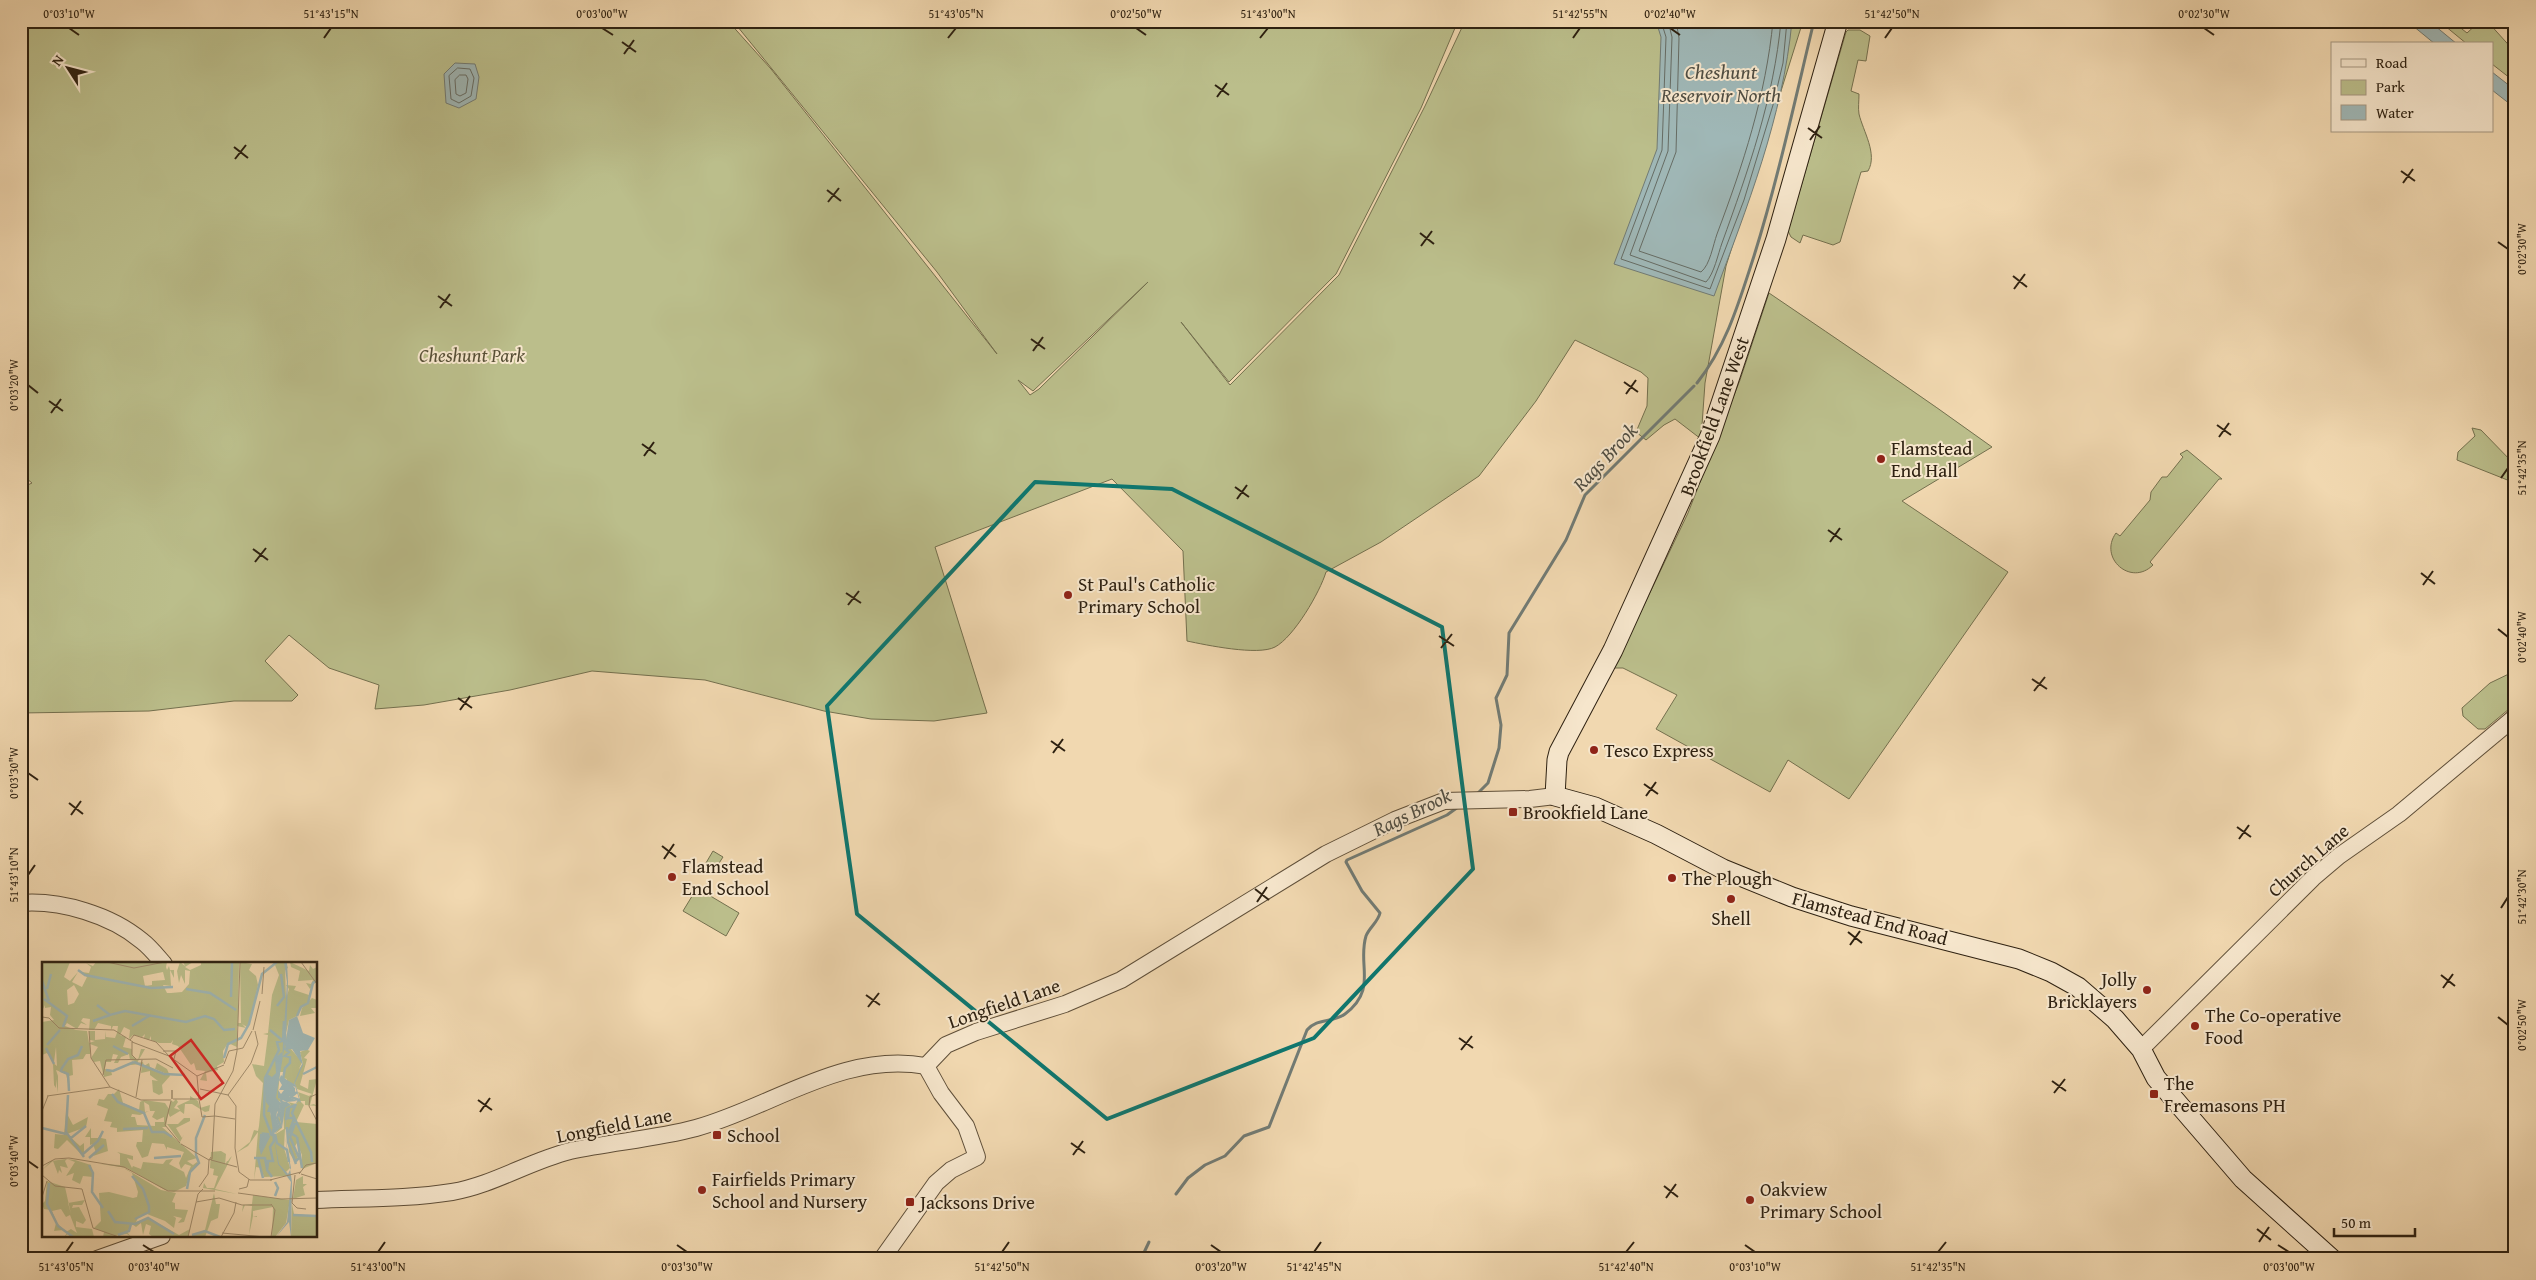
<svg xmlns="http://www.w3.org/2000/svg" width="2536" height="1280" viewBox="0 0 2536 1280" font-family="'Gentium Book Plus',serif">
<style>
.green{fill:#bbbe8b;stroke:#74704e;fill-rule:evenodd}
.water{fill:#9fb7b6;stroke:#727b74}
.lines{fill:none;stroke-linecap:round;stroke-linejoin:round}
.shore{stroke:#666c64;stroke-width:1}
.stream{stroke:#727b74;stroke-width:3}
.tertiary-casing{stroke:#5f4f39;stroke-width:18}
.secondary-casing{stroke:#2e2111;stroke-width:21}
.tertiary{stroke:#f6e6cc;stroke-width:16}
.secondary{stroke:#f6e6cc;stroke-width:19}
.marked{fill:none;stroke:#0f766e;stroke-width:4;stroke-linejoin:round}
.ticks{fill:none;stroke:#2e2111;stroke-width:2}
.poi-dot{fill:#8f2418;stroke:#f6e6cc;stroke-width:2}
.labels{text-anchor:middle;stroke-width:4;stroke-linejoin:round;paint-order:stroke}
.park-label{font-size:19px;font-style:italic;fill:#585036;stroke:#f6e6cc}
.street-label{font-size:19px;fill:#2e2111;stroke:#f6e6cc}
.poi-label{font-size:19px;fill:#2e2111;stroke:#f6e6cc;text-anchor:start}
.water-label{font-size:20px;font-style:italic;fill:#504e43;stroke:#f6e6cc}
.inset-river{fill:none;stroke:#9fb7b6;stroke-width:2.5}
.inset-road{fill:none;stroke:#a38f70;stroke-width:1}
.view{fill:#d62828;fill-opacity:0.15;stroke:#d62828;stroke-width:2.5}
.inset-edge{fill:none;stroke:#2e2111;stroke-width:2.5}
.neatline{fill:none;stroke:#2e2111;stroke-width:2}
.ticks-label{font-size:12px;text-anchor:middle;fill:#2e2111}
</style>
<rect width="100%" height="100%" fill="#f1d8b0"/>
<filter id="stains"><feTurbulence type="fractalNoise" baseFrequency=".004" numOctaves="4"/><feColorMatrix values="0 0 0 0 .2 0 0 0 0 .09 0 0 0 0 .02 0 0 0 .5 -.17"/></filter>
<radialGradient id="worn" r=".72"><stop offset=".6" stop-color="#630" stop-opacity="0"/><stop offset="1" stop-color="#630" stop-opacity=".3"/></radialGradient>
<g class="green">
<path d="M21 21H728L771 69 997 354 937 272 733 21H1458L1421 108 1336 274 1229 382 1181 322 1230 385 1339 275 1425 106 1465 21H1803L1726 266 1705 383 1701 439 1675 419 1664 425 1646 440 1636 432 1647 406 1648 378 1641 372 1575 340 1536 401 1479 476 1381 542 1326 572C1320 592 1294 637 1275 647 1258 656 1206 645 1187 641L1183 551 1112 479 935 547 987 713 934 721 871 719 824 711 705 680 592 671 510 690 424 705 375 709 379 685 329 668 289 635 265 661 298 695 292 701H234L149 711 21 713V488L32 483 21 474ZM1148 282 1039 389 1030 395 1018 380 1033 391Z"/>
<polygon points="2439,21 2452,21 2467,33 2480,21 2487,21 2515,52 2515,82 2492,64 2492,44 2467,44"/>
<path d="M1848 30H1860L1870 36 1866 61 1858 60 1851 91 1859 94C1859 101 1858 108 1859 114 1863 131 1878 154 1868 171L1861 172 1840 242 1833 245 1803 235 1800 243 1791 237 1788 231 1846 32Z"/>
<path d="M1769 293C1844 344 1919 394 1992 447L1902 501 2008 572 1849 799 1788 760 1770 792 1656 729 1677 695 1623 668H1614L1688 513 1740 380Z"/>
<polygon points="2472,428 2481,430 2515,465 2515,483 2457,460 2458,452 2475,436"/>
<path d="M2187 450 2222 479H2219L2150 562 2153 565C2131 587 2098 558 2116 533L2120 536 2150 500 2151 492 2162 477H2167L2183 457 2180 454Z"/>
<polygon points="2515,671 2515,704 2485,729 2478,729 2463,716 2462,708 2490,683"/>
<polygon points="713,851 723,857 712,874 703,868"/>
<polygon points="697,888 739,913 726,936 683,911"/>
</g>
<g class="water">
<path d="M1656 21H1792C1783 117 1747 207 1714 296L1614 264 1657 149 1661 37Z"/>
<polygon points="2407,21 2429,21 2457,44 2435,44"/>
<polygon points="455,63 475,64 479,77 476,99 459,108 446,103 444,74"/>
<polygon points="2492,72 2515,90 2515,108 2492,90"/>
</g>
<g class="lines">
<g class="shore">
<polyline points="1661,21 1666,37 1662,150 1621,259 1710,289 1744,200 1773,105 1783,63 1787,21"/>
<path d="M1668 21 1672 37 1668 151 1630 255 1706 282C1714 274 1718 254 1722 243 1748 171 1774 98 1781 21"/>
<path d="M1676 21 1679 38 1676 152 1639 251 1701 272C1710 265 1713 245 1717 234 1743 165 1766 95 1773 21"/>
<polygon points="458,68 470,69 474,78 471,96 459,103 451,99 449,76"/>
<polygon points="460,75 466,75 468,79 466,93 460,96 456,94 455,80"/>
</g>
<g class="stream">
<path d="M1697 383C1727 345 1739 302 1754 256 1778 179 1795 100 1814 21"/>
<polyline points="1477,794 1488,783 1499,748 1501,725 1496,698 1507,675 1509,633 1566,540 1585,495 1694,386"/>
<path d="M1176 1194 1188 1178 1205 1165 1225 1156 1244 1136 1269 1127 1307 1030C1316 1018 1333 1023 1345 1014 1378 989 1357 965 1366 936 1369 928 1378 922 1380 913L1362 891 1346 862 1347 860 1447 815 1458 807"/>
<polyline points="1141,1259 1149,1242"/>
</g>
<defs>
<g id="tertiary">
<path d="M21 903C61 900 111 915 142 941 150 947 157 956 164 964"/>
<polyline points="2141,1049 2313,878 2339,856 2399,814 2515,717"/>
<polyline points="926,1066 946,1045 976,1032 1065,1004 1121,980 1326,854 1395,820 1444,801 1530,799 1555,796"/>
<path d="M316 1200C361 1198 408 1199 452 1192 493 1185 530 1161 570 1151 611 1142 655 1139 696 1128 772 1107 843 1051 926 1066"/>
<polyline points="97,1259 162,1236"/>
<polyline points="882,1259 936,1183 951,1170 977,1157 966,1126 941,1093 926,1066"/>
</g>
<polyline id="secondary" points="1838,21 1776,239 1710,436 1613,650 1559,752 1557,760 1555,796 1595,807 1656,834 1723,869 1792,897 1851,916 2019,959 2051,972 2078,987 2115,1019 2141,1049 2156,1078 2243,1179 2332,1259"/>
</defs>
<use href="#tertiary" class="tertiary-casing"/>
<use href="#secondary" class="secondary-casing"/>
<use href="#tertiary" class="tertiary"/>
<use href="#secondary" class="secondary"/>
</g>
<path class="marked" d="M1035 482 1172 489 1442 627 1473 869 1314 1038 1107 1119 857 914 827 706Z"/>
<path class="ticks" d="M69 28 79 35M602 28 613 35M1136 28 1146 35M1670 28 1680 35M2204 28 2214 35M324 38 331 28M948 38 956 28M1260 38 1268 28M1573 38 1580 28M1885 38 1892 28M622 42 636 52M624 54 634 40M1215 85 1229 95M1217 97 1227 83M1808 128 1822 138M1810 140 1820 126M234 147 248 158M235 159 246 145M2401 171 2415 181M2403 183 2413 169M827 190 841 201M828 202 839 188M1420 233 1434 244M2498 242 2508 249M1421 246 1432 231M2013 276 2027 287M2014 289 2025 274M438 296 452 306M440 308 450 294M1031 339 1045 349M1033 351 1043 337M1624 382 1638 392M28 385 38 393M1626 394 1636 380M49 401 63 411M51 413 61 399M2217 425 2231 435M2219 437 2229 423M642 444 656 454M644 456 654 442M2501 478 2508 468M1235 487 1249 497M1237 499 1247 485M1828 530 1842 540M1830 542 1840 528M253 549 268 560M255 562 266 548M2421 573 2435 584M2423 585 2433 571M846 593 861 603M848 605 859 591M2498 629 2508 637M1439 636 1454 646M1441 648 1452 634M2032 679 2047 689M2034 691 2045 677M458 698 472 708M460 710 470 696M1051 741 1065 751M1053 753 1063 739M28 773 38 780M1644 784 1658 794M1646 796 1656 782M69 803 83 814M71 815 81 801M2237 827 2251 837M2239 839 2249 825M662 846 676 857M664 859 674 844M28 875 35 865M1255 889 1269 900M1257 902 1267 887M2501 908 2508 897M1848 932 1862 943M1850 945 1860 931M2441 975 2455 986M2443 988 2453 974M866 995 880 1005M868 1007 879 993M2498 1017 2508 1025M1459 1038 1473 1048M1461 1050 1472 1036M2052 1081 2066 1091M2054 1093 2065 1079M478 1100 492 1110M480 1112 490 1098M1071 1143 1085 1153M1073 1155 1083 1141M28 1161 38 1168M1664 1186 1678 1197M1666 1198 1676 1184M2257 1229 2271 1240M2259 1242 2269 1227M143 1245 154 1252M677 1245 687 1252M1211 1245 1221 1252M1745 1245 1755 1252M2278 1245 2289 1252M66 1252 73 1242M378 1252 385 1242M1002 1252 1009 1242M1314 1252 1321 1242M1626 1252 1634 1242M1938 1252 1946 1242"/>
<g class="poi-dot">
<circle cx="1881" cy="459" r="5"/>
<circle cx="1068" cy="595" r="5"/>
<circle cx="1594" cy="750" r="5"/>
<rect x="1508" y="807" width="10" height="10" rx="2.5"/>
<circle cx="672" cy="877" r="5"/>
<circle cx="1672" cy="878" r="5"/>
<circle cx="1731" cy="899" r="5"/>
<circle cx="2147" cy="990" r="5"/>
<circle cx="2195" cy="1026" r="5"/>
<rect x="2149" y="1089" width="10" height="10" rx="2.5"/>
<rect x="712" y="1130" width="10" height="10" rx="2.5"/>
<circle cx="702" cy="1190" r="5"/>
<circle cx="1750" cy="1200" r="5"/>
<rect x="905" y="1197" width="10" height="10" rx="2.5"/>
</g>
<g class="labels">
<g class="park-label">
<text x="472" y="362">Cheshunt Park</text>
</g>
<g class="street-label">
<text transform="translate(1714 416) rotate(-70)" y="7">Brookfield Lane West</text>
<text transform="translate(2308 860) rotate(-41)" y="7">Church Lane</text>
<text transform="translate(1870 918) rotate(15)" y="7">Flamstead End Road</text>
<text transform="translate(1004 1003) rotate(-19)" y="7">Longfield Lane</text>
<text transform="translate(614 1125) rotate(-11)" y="7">Longfield Lane</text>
</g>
<g class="poi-label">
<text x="1891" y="455">Flamstead<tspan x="1891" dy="22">End Hall</tspan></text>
<text x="1078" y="591">St Paul's Catholic<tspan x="1078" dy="22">Primary School</tspan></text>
<text x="1604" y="757">Tesco Express</text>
<text x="1523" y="819">Brookfield Lane</text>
<text x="682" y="873">Flamstead<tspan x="682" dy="22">End School</tspan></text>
<text x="1682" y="885">The Plough</text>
<text x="1731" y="925" text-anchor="middle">Shell</text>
<text x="2137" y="986" text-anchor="end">Jolly<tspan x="2137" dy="22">Bricklayers</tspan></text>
<text x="2205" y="1022">The Co-operative<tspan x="2205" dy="22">Food</tspan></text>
<text x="2164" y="1090">The<tspan x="2164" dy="22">Freemasons PH</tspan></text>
<text x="727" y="1142">School</text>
<text x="712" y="1186">Fairfields Primary<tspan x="712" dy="22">School and Nursery</tspan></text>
<text x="1760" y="1196">Oakview<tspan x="1760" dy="22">Primary School</tspan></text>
<text x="920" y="1209">Jacksons Drive</text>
</g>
<g class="water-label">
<text x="1721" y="79">Cheshunt<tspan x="1721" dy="23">Reservoir North</tspan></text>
<text transform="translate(1605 457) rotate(-47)" y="7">Rags Brook</text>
<text transform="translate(1412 812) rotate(-26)" y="7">Rags Brook</text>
</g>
</g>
<g transform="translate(42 962)">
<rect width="275" height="275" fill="#f1d8b0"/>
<path d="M0 0H28L22 15 28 19 36 10 30 20 40 25 45 15 39 10 47 11 49 5 44 1 51 4 54 0H125L124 5 125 8 127 4 128 8H132V16L128 8 129 24 121 23 125 31H129L140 30 147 22 148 9 143 8V22L139 13 137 21 135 9 138 0 143 4 141 0H151L143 5 148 8 159 3V0H197L196 61H199L198 0 210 2 207 8 214 14 216 23 208 59 205 65 200 62 204 66 195 64V78L188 80 195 79V85L186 81 181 89 182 100 175 104 176 108 164 111 165 119 158 118 163 109 154 108 152 101 149 103 136 84 130 82 131 78 129 81H117L109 78V74L107 78 102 76 103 72 100 75 91 73 87 77 88 68 82 65 78 73 84 75 81 85 90 87V94L96 98 99 87H103L95 101 101 100 102 104 107 101 108 105 121 112H125L113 107 115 101 125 107 128 114 120 123 121 131 117 133 111 130 110 118 116 119 108 113V109L99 111 100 102 88 103 93 99 88 98 87 92 79 95 76 101H72L76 93 71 92 69 100H64L63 107 69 108 70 113 62 115 58 99 52 100 49 96 56 85 48 82V92H44L41 97 30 98 31 113 27 114 28 130 24 112 14 108 16 114V131L14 117V126L12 123 11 101 15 104 14 85 12 100 5 91 0 93V60L12 58 8 53 9 45 3 46V43L0 49ZM121 10 123 18 110 19V23L103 24 101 14ZM32 23 37 32 32 41 26 43 25 28ZM41 56 48 57 47 68H52L56 61 69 64V68L71 64H76L75 71 73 76 64 75V69L63 77 53 78V69H47L48 78 53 79 47 81 45 69 34 68 23 64 25 61 35 67 39 61 45 63 39 59ZM235 0H244L246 6 243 8 244 37 247 27 244 23 254 24 252 28 267 33 266 40 259 45 255 54 247 58 244 71 245 77 250 80 249 87 260 100 257 107 261 102 258 90 263 88 261 84 263 81 267 83 263 87 268 89 262 96 265 97 258 123 266 127 267 118 275 117 268 143 272 142 275 144 263 143V139H258L262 143 254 160 275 162V201L260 207V193L255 181 252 186 256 197 253 200 247 190 245 168 243 167 242 186 248 206 244 210 247 214 222 215 219 206 214 205 212 218 216 170 206 184 194 191 208 180 212 168 216 169 217 164 221 121 214 114 210 102 222 104 226 73 221 72 226 71 230 33 237 13 233 3ZM238 110H242L241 116 245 117 244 120 252 124V120L255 127 270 132 267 134 256 130 258 136 254 142 246 140 249 143 241 145 242 167 232 173 231 160 235 159 238 164 233 172 240 166 237 153 235 159 230 154V157L228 151 235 138 239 140 236 132ZM248 0 267 9 268 3 271 7 275 5V18L268 27 264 21 269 22 271 18 256 19 258 9 249 5ZM270 36 275 38V46H269L273 51 258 54 260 46ZM77 127 81 141 97 148 98 140 102 138 123 141 127 147 129 138 131 140 134 137 136 140 132 146 138 148 135 144 148 138V134L156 139 158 146 168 143 167 149 163 150 150 142H143L142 152 138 149 128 155 126 151 124 165H120L155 196 145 199 151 203 155 200 157 202 148 211 144 224 132 230 123 228 85 206 58 202 78 203V192L75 190 91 194V198L85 196 90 206 91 204 99 207 101 200 121 202 124 198 131 197 127 202 142 210 144 216 149 204 143 202 139 207 137 201 142 190 125 185V188L122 182 110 181 106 194 100 196 94 184 95 180H100L101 168 75 170V166L68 165 70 160 62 159 66 147 55 143 57 137 62 138 66 132H72ZM102 140 107 143 108 149H113L110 155 115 158 122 155V160H113V164L95 163 93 155H89L90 152 98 153 107 149 103 150ZM24 150 31 163 46 155 44 165 25 172 38 184 42 181V195L25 178 16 187 12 186 13 172 22 173ZM142 156H148V159L134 166 140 176 142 173 138 180 125 162H136ZM49 166V176H56L61 168 59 176 64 177 66 189 51 194 54 191 51 182 48 183V175H43ZM179 189 184 192 183 203 185 199H186L188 196 190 194 173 227 195 232 161 226 162 221 165 226H172L176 214 171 213 172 207 168 206 169 190ZM24 197 33 198 49 203 51 215 41 214 38 222 30 218 32 211 24 214 33 200 25 197 23 199 26 206 18 204 20 211 17 208 16 212 11 199 0 208 9 199ZM58 204 84 207 119 228 134 231 130 240 133 241V247L146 248 142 260 136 261 140 256 131 254 134 256 132 266 123 259 105 252 96 256 94 260 107 256 137 273 148 267 146 275H111L107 272 109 264 104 262 101 273 99 261 94 265 90 262 85 270 89 275 85 272 61 275 62 270 52 266 59 259 57 231 67 230 91 236 95 235 96 230 90 211 83 207ZM261 214V222H265L261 225 263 233 251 237 254 218ZM5 219 23 225 29 252 26 241 43 238 40 243H31L30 246 37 245 44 258 41 262 34 259V265L50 267 52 275H28L26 272 22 275 25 271 21 268 12 269 14 261 9 248 2 247 0 242 3 239ZM19 247 24 255 28 253 35 271 29 267 24 270 15 261 10 249ZM172 231 174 242H178L176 256 169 259 163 275H147L163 268ZM211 233 248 238 244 261 233 275H230L231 245 211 249V254H215V258V255L211 254 207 273 210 244 203 243 200 250 201 243 210 242ZM250 242 252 252 275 254V275H249Z" fill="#bbbe8b" fill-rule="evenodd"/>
<path d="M242 0H245L246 20 244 78 247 58 255 54 261 71 273 76 266 88 258 89 261 103 253 121 259 141 257 139 245 148 243 174 250 220 249 275 247 260 234 275 245 260 249 220 236 202 228 150H225L227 144 224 140 223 119 225 112 230 115 234 111 233 96 240 90V97L245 20ZM243 82 244 88 250 87 260 102 252 121 257 137 253 142 244 147 243 174 249 206 246 212 237 202 231 169 233 171 238 166 234 156 235 150 238 148 237 144 240 142 234 136 237 118 240 123 237 128H242L239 132 236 128V136L245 140 240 139 241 142 237 144 239 149 236 150 240 166 243 146 249 143 245 140 255 139 247 135 253 132V126L239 113 237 118ZM218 170 227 171 228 175 219 193 217 185 218 172 221 171Z" fill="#9fb7b6" fill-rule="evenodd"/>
<path class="inset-river" d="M36 8 43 13 109 26 131 25M0 19 7 39M5 27 9 12M144 27 168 31 194 48M189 35 190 1M2 37 25 54 21 65M55 43 68 53 83 49 144 60 163 54 172 57 182 68 193 67M235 44 242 35 239 12M255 54 259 45 266 41 271 21 274 19M51 59 68 53M90 64 107 54M228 68 240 78M5 83 18 68M71 84 86 92M4 86 12 102M242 86 247 90 243 94 248 95V101L243 106 241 117 253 124M182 96 186 82 199 76 207 62 220 12 235 0M92 100 122 112 143 113M64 108 71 109 92 100M261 112 275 105M27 129 26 112 19 109 20 106 26 97 36 93 40 84M255 130 249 135 257 138M70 132 76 140 102 151 110 170H122L130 175M26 133 24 170 42 195M239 137 240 142 235 156 239 166M254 142 250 151 269 190 270 200M247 146 246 156H251M252 157 247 170 255 175M244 158 245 147 253 143M253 161 248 175 257 196 254 199M245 165 246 180 254 202M0 166 24 172M81 167 106 166M233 172 235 181 245 188 247 200M230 174 222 153 223 116 237 88 235 80 241 79 242 59M255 175 260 206M29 176 44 164M41 192 56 179 61 169M47 196 62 183M112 196 139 194M212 196H216L221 216M217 196H223L225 207M47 203 51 211 50 230 61 246M90 214 101 227 107 244V250L93 257M230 215 225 208 226 199H231L228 185 232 179 231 167M7 221 5 242 16 264 31 275M145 227 148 210 157 201 154 193V176L163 153M233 234 236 226 233 220M66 249 73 260 93 262 106 256 132 272M251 253 275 254M76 273 87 269 89 262M150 273 163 269 178 275"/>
<path class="inset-road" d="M65 0 92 6 123 0M259 0 275 22M220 32 222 5M0 55 7 56 17 66 72 68 91 80M211 68 218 39M47 69 49 96 68 125M213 69 216 82 209 101 186 133 194 144 193 186 197 210 208 218H230M88 78 92 73 114 80 127 94 155 114M90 80 127 94M90 80V93L94 97M121 89H134L132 97M182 102 187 89 201 86 210 69M61 113 64 98 114 97 131 106M158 127 186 133M275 132 268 135 267 144 275 159M5 134 68 125 99 138H129M94 135 100 98M130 137V128V137M131 137H157L155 114 182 103M157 137 160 155 173 154M129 139 123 163 138 181M0 149 6 134M173 154 193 157M139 182 167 198M169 195 167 198 170 197 173 142 191 109 195 89 198 0M169 198 195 205M0 204 13 197 27 196 82 205 126 229H173M257 212 264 203 275 201M259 212 275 217M0 213 13 224 40 227 51 266 77 275M253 213 250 241 255 246 264 247M228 218 259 210M157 225 166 212 167 198M197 227 205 225 207 217M196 231 239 237 275 236M0 235 5 219M154 240 177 236 200 243H229M180 271 223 275M146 275 156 232 161 227M179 275 192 251 194 240M229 275 233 248 229 242"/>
<path class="view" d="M149 78 181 121 159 137 128 94Z"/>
<rect width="275" height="275" class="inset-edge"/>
</g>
<rect width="2536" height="1280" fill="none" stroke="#f1d8b0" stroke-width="55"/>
<rect x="2331" y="42" width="162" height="90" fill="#f6e6cc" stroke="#a69781"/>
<rect x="2341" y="59" width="25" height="8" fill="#f6e6cc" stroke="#a69781"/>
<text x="2376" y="68" font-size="15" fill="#2e2111">Road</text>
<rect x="2341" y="80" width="25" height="15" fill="#bbbe8b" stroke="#a69781"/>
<text x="2376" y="92" font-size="15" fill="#2e2111">Park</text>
<rect x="2341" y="105" width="25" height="15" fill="#9fb7b6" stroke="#a69781"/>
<text x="2376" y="118" font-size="15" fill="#2e2111">Water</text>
<g transform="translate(68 68) rotate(306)" stroke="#f6e6cc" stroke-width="4" paint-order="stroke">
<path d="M0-4L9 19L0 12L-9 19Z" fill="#2e2111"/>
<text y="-8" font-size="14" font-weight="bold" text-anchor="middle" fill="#2e2111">N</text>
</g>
<path d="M2334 1228v8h81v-8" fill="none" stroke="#2e2111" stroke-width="2.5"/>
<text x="2341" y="1228" font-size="15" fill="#2e2111" stroke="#f6e6cc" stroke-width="4" paint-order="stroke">50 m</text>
<rect x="28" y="28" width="2480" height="1224" class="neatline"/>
<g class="ticks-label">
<text x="69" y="18">0°03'10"W</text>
<text x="331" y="18">51°43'15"N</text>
<text x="602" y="18">0°03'00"W</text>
<text x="956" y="18">51°43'05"N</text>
<text x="1136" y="18">0°02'50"W</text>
<text x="1268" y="18">51°43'00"N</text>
<text x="1580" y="18">51°42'55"N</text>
<text x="1670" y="18">0°02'40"W</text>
<text x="1892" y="18">51°42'50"N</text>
<text x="2204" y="18">0°02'30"W</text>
<text transform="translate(2522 249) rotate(-90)" y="4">0°02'30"W</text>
<text transform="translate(14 385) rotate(-90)" y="4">0°03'20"W</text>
<text transform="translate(2522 468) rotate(-90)" y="4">51°42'35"N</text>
<text transform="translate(2522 637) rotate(-90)" y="4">0°02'40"W</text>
<text transform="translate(14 773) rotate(-90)" y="4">0°03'30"W</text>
<text transform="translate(14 875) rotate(-90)" y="4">51°43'10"N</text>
<text transform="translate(2522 897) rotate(-90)" y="4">51°42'30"N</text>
<text transform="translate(2522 1025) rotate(-90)" y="4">0°02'50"W</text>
<text transform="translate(14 1161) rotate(-90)" y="4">0°03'40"W</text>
<text x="66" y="1271">51°43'05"N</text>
<text x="154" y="1271">0°03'40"W</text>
<text x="378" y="1271">51°43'00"N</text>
<text x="687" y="1271">0°03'30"W</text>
<text x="1002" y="1271">51°42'50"N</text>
<text x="1221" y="1271">0°03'20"W</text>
<text x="1314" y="1271">51°42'45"N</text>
<text x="1626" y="1271">51°42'40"N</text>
<text x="1755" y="1271">0°03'10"W</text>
<text x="1938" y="1271">51°42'35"N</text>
<text x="2289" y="1271">0°03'00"W</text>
</g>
<rect width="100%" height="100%" filter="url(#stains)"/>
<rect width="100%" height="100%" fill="url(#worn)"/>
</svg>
